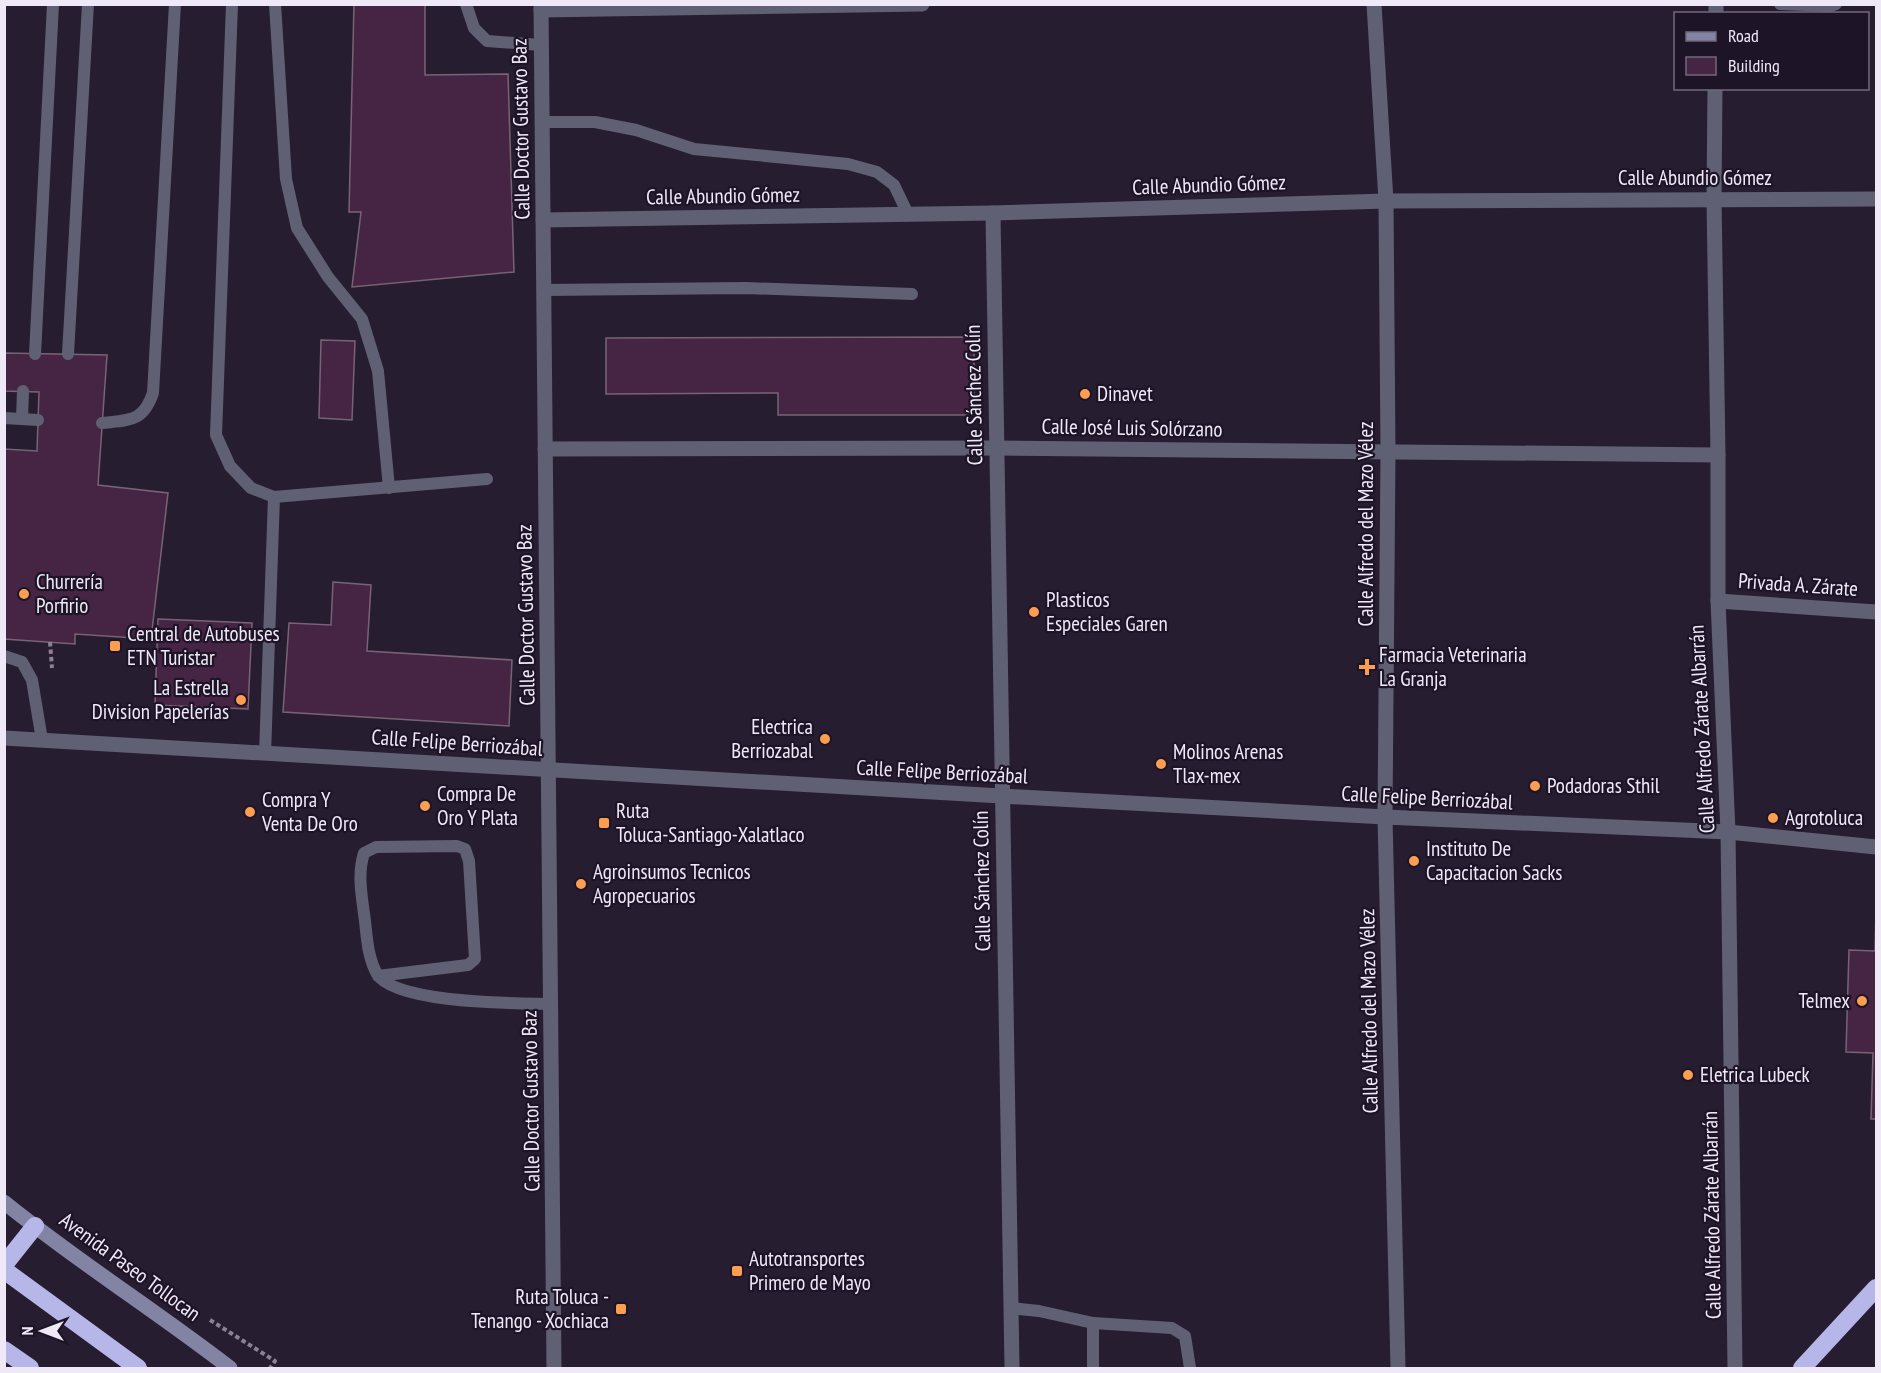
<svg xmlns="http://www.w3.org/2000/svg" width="1881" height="1373" viewBox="0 0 1881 1373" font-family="'PT Sans Narrow',sans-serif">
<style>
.building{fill:#462444;stroke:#786376;stroke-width:1.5}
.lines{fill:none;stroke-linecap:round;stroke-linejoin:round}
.path{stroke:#8a8293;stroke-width:4;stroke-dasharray:4.5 3;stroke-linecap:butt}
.lane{stroke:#606074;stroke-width:12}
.street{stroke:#606074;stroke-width:15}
.secondary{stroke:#8383a3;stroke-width:15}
.highway{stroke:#b7b6e8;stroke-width:18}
.poi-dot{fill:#fb9e51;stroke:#1e1427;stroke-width:2}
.labels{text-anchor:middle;stroke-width:4.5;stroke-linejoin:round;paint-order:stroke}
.street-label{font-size:21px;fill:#efe9f7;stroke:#1e1427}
.poi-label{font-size:21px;fill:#efe9f7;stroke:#1e1427;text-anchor:start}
</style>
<rect width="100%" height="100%" fill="#271d31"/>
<g class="building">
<polygon points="354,4 425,4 425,75 508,74 514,272 352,287 361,212 349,212"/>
<polygon points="974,337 974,415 778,415 778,393 606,394 606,338"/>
<polygon points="321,340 355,341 352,420 319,418"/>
<polygon points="4,353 107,355 98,485 168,493 151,639 75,634 75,644 4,639 4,449 37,451 39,392 4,391"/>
<polygon points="333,582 371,585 367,651 512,660 509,726 283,712 289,623 331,625"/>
<polygon points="158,619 252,623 248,709 155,705"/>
<polygon points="1876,909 1876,1119 1871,1119 1873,1053 1846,1052 1849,950 1875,951"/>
</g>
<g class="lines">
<g class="path">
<polyline points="50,642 52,668"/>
<polyline points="210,1320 275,1361 270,1368"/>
</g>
<g class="lane">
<polyline points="232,4 216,435 230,466 251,488 274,497 487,479"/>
<polyline points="275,4 286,179 297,228 328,277 362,319 378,371 389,488"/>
<polyline points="466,4 474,28 487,41 541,45"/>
<polyline points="1780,4 1831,6 1836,4"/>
<polyline points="542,122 595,122 636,130 694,149 848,164 877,172 894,185 908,214"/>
<polyline points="543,290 746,288 912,294"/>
<polyline points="35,354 53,4"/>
<polyline points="68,354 88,4"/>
<polyline points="4,418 38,420"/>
<polyline points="22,419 23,391"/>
<path d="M102 423C130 420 143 422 153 393L175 4"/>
<polyline points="4,656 22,662 32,680 42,740"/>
<polyline points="265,754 274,497"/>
<path d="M378 976 468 965 475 959 469 861 465 849 457 846 376 847 364 853C357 875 362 897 365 921 367 939 368 958 377 974 396 1004 516 1003 551 1004"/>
<polyline points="1010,1308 1039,1311 1093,1323 1093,1368"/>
<polyline points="1093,1323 1172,1328 1185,1336 1190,1368"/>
</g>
<g class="street">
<polyline points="541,4 554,1368"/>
<polyline points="1374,4 1386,201 1388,452 1385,817 1398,1368"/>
<polyline points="541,10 922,4"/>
<polyline points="1716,14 1716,4"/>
<polyline points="1715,88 1714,199 1718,455 1718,601 1728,832 1735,1368"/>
<polyline points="993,213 1012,1368"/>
<polyline points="543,220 993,213 1386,201 1876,199"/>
<polyline points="545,449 996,448 1718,455"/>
<polyline points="1718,601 1876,612"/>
<polyline points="4,738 1001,796 1385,817 1728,832 1876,847"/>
</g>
<path class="secondary" d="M4 1202C77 1261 156 1311 230 1368"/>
<g class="highway">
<polyline points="4,1265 35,1226"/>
<polyline points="4,1270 138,1368"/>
<polyline points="4,1350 30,1368"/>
<polyline points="1802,1368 1876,1288"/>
</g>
</g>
<g class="poi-dot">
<circle cx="1085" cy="394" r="6"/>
<circle cx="24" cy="594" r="6"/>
<circle cx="1034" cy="612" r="6"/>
<rect x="109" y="640" width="12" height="12" rx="3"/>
<path d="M1364 658h6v6h6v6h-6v6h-6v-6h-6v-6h6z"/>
<circle cx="241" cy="700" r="6"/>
<circle cx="825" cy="739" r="6"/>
<circle cx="1161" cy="764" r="6"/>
<circle cx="1535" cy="786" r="6"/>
<circle cx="425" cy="806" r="6"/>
<circle cx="250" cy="812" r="6"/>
<circle cx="1773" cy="818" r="6"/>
<rect x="598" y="817" width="12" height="12" rx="3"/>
<circle cx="1414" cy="861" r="6"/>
<circle cx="581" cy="884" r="6"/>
<circle cx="1862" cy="1001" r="6"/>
<circle cx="1688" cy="1075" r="6"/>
<rect x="731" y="1265" width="12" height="12" rx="3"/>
<rect x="615" y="1303" width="12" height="12" rx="3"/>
</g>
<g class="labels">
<g class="street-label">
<text transform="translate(521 129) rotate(-91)" y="7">Calle Doctor Gustavo Baz</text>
<text x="1695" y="185">Calle Abundio Gómez</text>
<text transform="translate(1209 185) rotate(-2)" y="7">Calle Abundio Gómez</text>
<text transform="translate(723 196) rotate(-1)" y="7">Calle Abundio Gómez</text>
<text transform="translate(974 395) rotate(-91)" y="7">Calle Sánchez Colín</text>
<text transform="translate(1132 428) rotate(1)" y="7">Calle José Luis Solórzano</text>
<text transform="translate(1366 524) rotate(-90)" y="7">Calle Alfredo del Mazo Vélez</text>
<text transform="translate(1798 585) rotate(4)" y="7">Privada A. Zárate</text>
<text transform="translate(526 615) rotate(-91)" y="7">Calle Doctor Gustavo Baz</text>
<text transform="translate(1702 729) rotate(-93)" y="7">Calle Alfredo Zárate Albarrán</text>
<text transform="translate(457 743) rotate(4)" y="7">Calle Felipe Berriozábal</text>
<text transform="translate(942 772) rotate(3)" y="7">Calle Felipe Berriozábal</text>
<text transform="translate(1427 798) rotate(3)" y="7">Calle Felipe Berriozábal</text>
<text transform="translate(982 881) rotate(-91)" y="7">Calle Sánchez Colín</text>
<text transform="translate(1369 1011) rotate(-91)" y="7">Calle Alfredo del Mazo Vélez</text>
<text transform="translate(531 1101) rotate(-91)" y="7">Calle Doctor Gustavo Baz</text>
<text transform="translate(1712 1215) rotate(-91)" y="7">Calle Alfredo Zárate Albarrán</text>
<text transform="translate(130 1267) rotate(36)" y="7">Avenida Paseo Tollocan</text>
</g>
<g class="poi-label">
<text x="1097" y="401">Dinavet</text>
<text x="36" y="589">Churrería<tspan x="36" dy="24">Porfirio</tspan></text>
<text x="1046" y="607">Plasticos<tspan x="1046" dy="24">Especiales Garen</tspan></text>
<text x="127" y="641">Central de Autobuses<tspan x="127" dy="24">ETN Turistar</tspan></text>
<text x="1379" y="662">Farmacia Veterinaria<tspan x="1379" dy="24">La Granja</tspan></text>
<text x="229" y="695" text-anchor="end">La Estrella<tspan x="229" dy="24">Division Papelerías</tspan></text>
<text x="813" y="734" text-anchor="end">Electrica<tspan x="813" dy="24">Berriozabal</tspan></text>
<text x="1173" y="759">Molinos Arenas<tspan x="1173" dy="24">Tlax-mex</tspan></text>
<text x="1547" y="793">Podadoras Sthil</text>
<text x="437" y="801">Compra De<tspan x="437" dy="24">Oro Y Plata</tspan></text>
<text x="262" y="807">Compra Y<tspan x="262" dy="24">Venta De Oro</tspan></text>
<text x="616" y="818">Ruta<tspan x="616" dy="24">Toluca-Santiago-Xalatlaco</tspan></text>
<text x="1785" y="825">Agrotoluca</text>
<text x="1426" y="856">Instituto De<tspan x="1426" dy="24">Capacitacion Sacks</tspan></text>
<text x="593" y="879">Agroinsumos Tecnicos<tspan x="593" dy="24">Agropecuarios</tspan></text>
<text x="1850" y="1008" text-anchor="end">Telmex</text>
<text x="1700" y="1082">Eletrica Lubeck</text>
<text x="749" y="1266">Autotransportes<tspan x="749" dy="24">Primero de Mayo</tspan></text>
<text x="609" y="1304" text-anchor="end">Ruta Toluca -<tspan x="609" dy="24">Tenango - Xochiaca</tspan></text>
</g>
</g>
<rect width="1881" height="1373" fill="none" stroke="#efe9f7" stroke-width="12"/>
<rect x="1674" y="12" width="195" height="78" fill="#1e1427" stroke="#72697a" stroke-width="1.5"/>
<rect x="1686" y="32" width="30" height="9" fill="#8383a3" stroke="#72697a" stroke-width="1.5"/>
<text x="1728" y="42" font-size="18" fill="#efe9f7">Road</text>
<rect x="1686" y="57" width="30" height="18" fill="#462444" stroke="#72697a" stroke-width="1.5"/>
<text x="1728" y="72" font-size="18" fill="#efe9f7">Building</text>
<g transform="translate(42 1331) rotate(270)" stroke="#1e1427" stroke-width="4.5" paint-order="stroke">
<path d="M0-4.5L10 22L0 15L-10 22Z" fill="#efe9f7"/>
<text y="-9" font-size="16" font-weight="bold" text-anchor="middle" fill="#efe9f7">N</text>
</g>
</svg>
